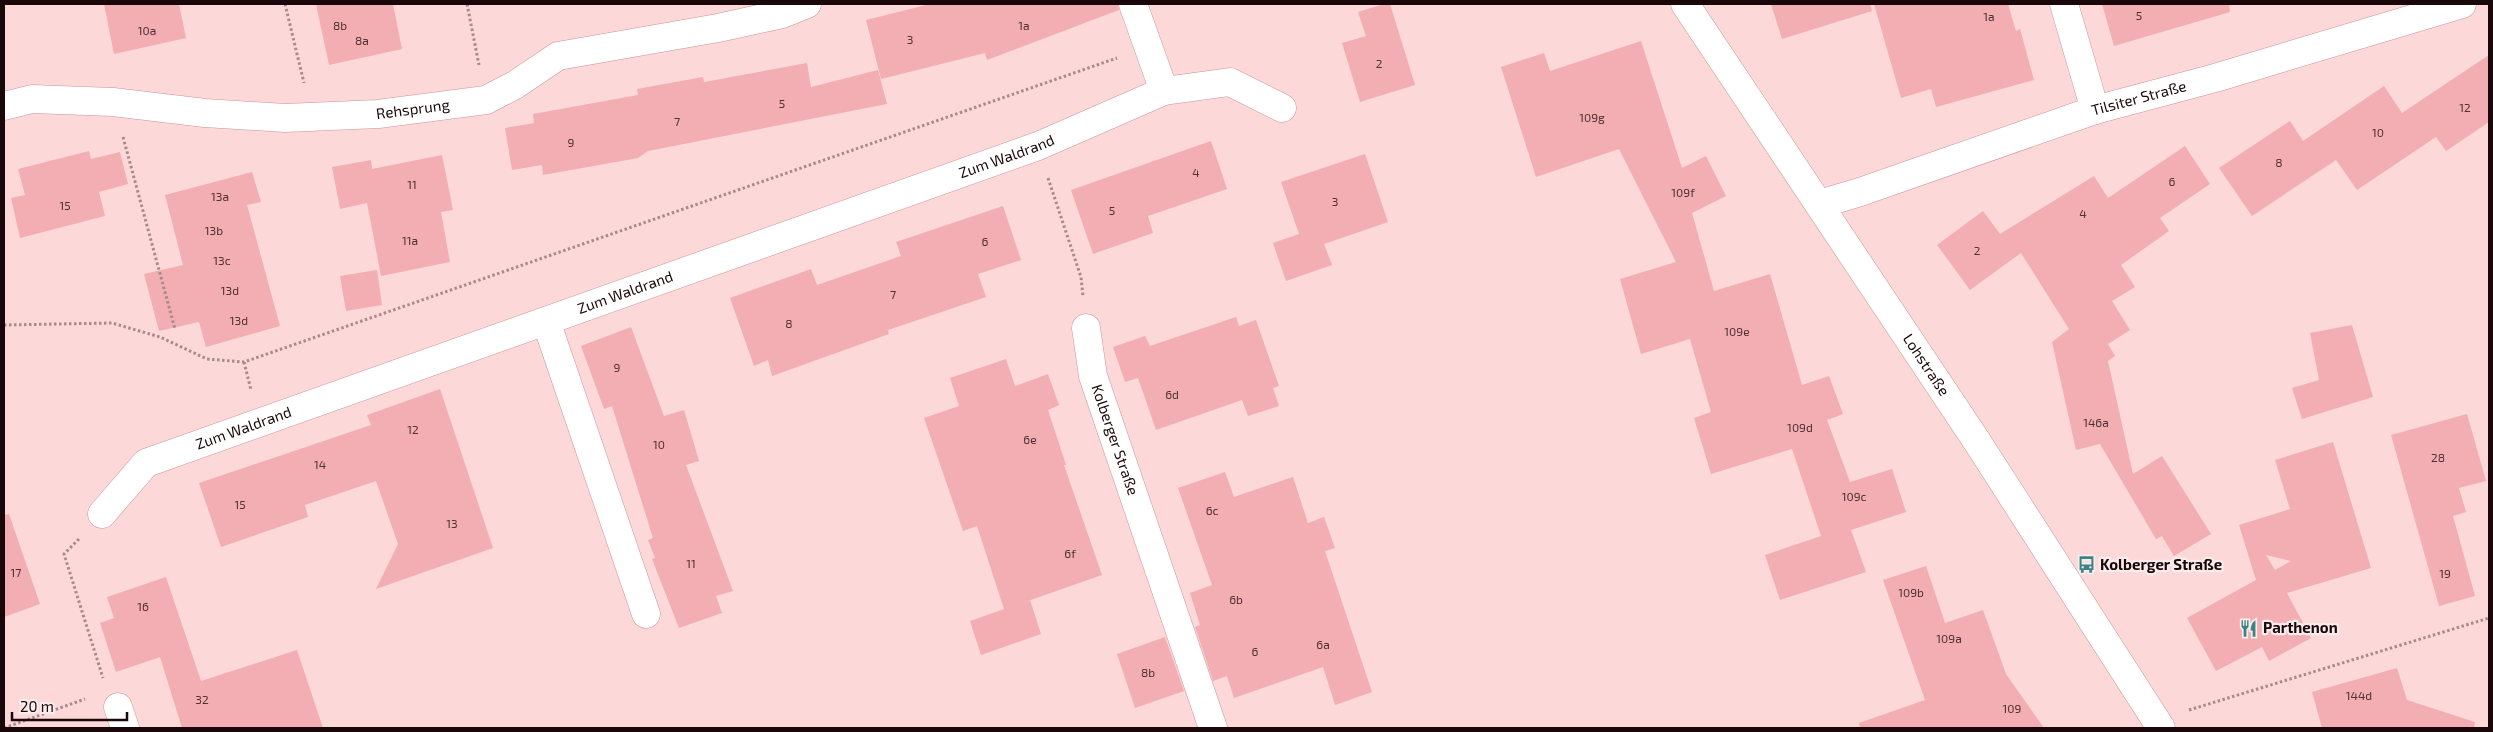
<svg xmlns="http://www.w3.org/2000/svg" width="2493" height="732" viewBox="0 0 2493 732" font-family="'Exo 2',sans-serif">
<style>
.building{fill:#f2aeb2;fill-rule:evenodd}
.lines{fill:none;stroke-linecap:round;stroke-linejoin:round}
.minor-casing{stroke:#cc9497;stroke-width:29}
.major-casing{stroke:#cc9497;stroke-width:29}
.path{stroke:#a88a8c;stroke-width:3;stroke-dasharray:2.5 2.5;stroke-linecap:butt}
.minor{stroke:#fff;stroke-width:28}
.major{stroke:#fff;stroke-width:28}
.labels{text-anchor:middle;stroke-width:4.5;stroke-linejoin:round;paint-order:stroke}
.number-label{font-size:12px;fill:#503133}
.street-label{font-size:15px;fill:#1a0709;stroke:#f8ecec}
.poi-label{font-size:15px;font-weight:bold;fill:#1a0709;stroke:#f8ecec;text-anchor:start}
</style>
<rect width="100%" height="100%" fill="#fcd8d9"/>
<g class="building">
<polygon points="104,4 179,4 186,38 114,54"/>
<polygon points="316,4 393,4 402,49 329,65"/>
<polygon points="930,4 1118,4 1119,10 987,60 985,53 881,79 866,20"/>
<polygon points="1384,4 1390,4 1415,85 1360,102 1342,43 1366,36 1358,12"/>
<polygon points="1771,4 1870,4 1872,11 1782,39"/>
<polygon points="1874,4 2008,4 2016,31 2020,29 2034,80 1936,107 1931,89 1901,98"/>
<polygon points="2102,4 2229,4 2230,12 2114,46"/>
<polygon points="1641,41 1682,168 1706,156 1726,196 1692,213 1714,291 1770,274 1802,385 1829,376 1843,414 1827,420 1850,482 1892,469 1906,512 1851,530 1866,572 1780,600 1765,555 1821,536 1792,449 1711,474 1694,418 1711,412 1690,339 1641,354 1620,279 1676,262 1619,149 1536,177 1501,67 1544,53 1550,71"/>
<polygon points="2489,55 2489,122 2446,151 2436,137 2357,190 2336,160 2252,216 2219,168 2290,121 2303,141 2384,86 2402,113"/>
<polygon points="807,63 811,87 878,70 887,104 648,151 638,158 543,175 542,165 512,170 505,128 534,123 533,114 638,95 637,89 703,77 704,82"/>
<polygon points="1211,141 1227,189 1148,216 1153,233 1093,254 1071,190"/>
<polygon points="2185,146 2210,184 2160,218 2169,231 2121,265 2135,287 2112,301 2130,330 2108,344 2115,356 2108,361 2133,474 2162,456 2211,534 2174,556 2162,536 2156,539 2100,444 2076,450 2052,342 2069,329 2021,253 1970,290 1937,245 1983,211 2000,234 2094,176 2108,198"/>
<polygon points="89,151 91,159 120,152 128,184 99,192 105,216 20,238 11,198 25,195 18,169"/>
<polygon points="1365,154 1388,222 1324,244 1332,265 1286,281 1273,243 1299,234 1281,182"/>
<polygon points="442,155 453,210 441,212 450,262 381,276 367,203 340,209 332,167 371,160 372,169"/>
<polygon points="252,172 261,202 247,205 280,326 206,347 199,322 159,331 144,274 183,265 165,195"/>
<polygon points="1003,206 1021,260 978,274 986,297 888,330 889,334 772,376 768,360 754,366 730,298 811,269 817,285 901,256 896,242"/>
<polygon points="377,270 382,305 346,311 340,276"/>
<polygon points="1236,317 1239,326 1256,320 1279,386 1273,388 1279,406 1248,416 1242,400 1156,430 1138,378 1125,382 1113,347 1145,336 1150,346"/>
<polygon points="2352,325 2373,397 2302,419 2292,388 2319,380 2310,333"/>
<polygon points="631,327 664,416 684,410 699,461 686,465 733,591 716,596 722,613 679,628 652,559 655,558 648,540 653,538 612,406 604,409 581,346"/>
<polygon points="1006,359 1015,386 1048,374 1059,405 1048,410 1066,465 1064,465 1102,575 1022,603 1030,600 1041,634 981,655 970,621 1004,609 977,526 963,531 924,418 959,406 950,378"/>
<polygon points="440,389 493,548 376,589 398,544 376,481 305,505 308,517 221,547 199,483 371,425 367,415"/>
<polygon points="2467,414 2486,481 2459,488 2466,512 2453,516 2475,596 2439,606 2391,435"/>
<path d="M2333 442 2371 568 2287 593 2311 638 2269 661 2262 647 2216 671 2187 618 2256 580 2239 525 2290 509 2275 460ZM2266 555 2291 561 2275 570Z"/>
<polygon points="1225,472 1234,497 1293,477 1308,523 1324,517 1335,548 1325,551 1372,692 1335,705 1323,667 1234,698 1227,676 1213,681 1195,627 1200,625 1190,593 1212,585 1178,488"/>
<polygon points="9,514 40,604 4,617 4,515"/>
<polygon points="1926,566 1945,623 1983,610 2006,674 2044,728 1860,728 1859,723 1925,700 1883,580"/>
<polygon points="166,577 201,681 297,650 323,728 182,728 160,657 116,672 100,623 114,618 107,597"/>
<polygon points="1165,637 1184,691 1135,708 1117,654"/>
<polygon points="2397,668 2407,700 2475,722 2474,728 2322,728 2312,692"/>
</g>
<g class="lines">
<defs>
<g id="minor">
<polyline points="1133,4 1164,91 1230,82 1282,108"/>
<polyline points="2064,4 2095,110"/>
<path id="s1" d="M4 106 32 99 113 102 205 113 285 118 378 114 486 100 515 85 558 56 718 28 782 14 807 4"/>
<path id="s2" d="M1820 204 1860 192 2095 110 2215 78 2462 4"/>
<polyline points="546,321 646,614"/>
<path id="s3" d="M1086 328 1093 376 1213 728"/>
<path id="s4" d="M102 514 146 463 1038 146 1164 91"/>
<polyline points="118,707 125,728"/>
</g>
<g id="major">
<path id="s5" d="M1685 4 1978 443 2161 728"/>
</g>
</defs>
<use href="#minor" class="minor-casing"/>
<use href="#major" class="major-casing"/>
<g class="path">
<polyline points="285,4 304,83"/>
<polyline points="467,4 479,65"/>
<polyline points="123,137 175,329"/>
<polyline points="1048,178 1081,277 1083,296"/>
<polyline points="4,325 112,323 160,337 207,359 244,362 1117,58"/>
<polyline points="244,362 251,390"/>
<polyline points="79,539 64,554 103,678"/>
<polyline points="2189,710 2489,618"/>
<polyline points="4,728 85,699"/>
</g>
<use href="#minor" class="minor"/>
<use href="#major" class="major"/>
</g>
<defs>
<symbol id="bus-bare" viewBox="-9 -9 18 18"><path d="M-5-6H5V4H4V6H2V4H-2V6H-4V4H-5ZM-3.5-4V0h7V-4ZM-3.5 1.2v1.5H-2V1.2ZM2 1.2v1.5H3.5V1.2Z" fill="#3c8484" stroke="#f8ecec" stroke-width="2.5" paint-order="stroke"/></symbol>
<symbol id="restaurant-bare" viewBox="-9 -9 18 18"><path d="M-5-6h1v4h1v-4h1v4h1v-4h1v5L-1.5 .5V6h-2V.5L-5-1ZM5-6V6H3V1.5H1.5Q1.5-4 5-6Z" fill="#3c8484" stroke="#f8ecec" stroke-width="2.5" paint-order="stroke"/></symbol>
</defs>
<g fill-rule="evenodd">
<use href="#bus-bare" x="2074" y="552" width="25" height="25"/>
<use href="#restaurant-bare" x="2236" y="616" width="25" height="25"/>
</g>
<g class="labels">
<g class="number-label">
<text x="2139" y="20">5</text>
<text x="1989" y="21">1a</text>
<text x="340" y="30">8b</text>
<text x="1024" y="30">1a</text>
<text x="147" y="35">10a</text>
<text x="910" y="44">3</text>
<text x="362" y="45">8a</text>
<text x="1379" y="68">2</text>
<text x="782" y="108">5</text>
<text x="2465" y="112">12</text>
<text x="1592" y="122">109g</text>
<text x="677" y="126">7</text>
<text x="2378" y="137">10</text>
<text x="571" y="147">9</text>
<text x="2279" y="167">8</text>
<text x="1196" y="177">4</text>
<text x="2172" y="186">6</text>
<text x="412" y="189">11</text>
<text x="1683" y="197">109f</text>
<text x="220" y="201">13a</text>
<text x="1335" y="206">3</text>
<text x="65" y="210">15</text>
<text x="1112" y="215">5</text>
<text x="2083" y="218">4</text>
<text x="214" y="235">13b</text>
<text x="410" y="245">11a</text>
<text x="985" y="246">6</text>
<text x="1977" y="255">2</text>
<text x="222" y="265">13c</text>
<text x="230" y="295">13d</text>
<text x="893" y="299">7</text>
<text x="239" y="325">13d</text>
<text x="789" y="328">8</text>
<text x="1737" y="336">109e</text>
<text x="617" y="372">9</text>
<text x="1172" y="399">6d</text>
<text x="2096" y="427">146a</text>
<text x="1800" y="432">109d</text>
<text x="413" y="434">12</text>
<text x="1030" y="444">6e</text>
<text x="659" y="449">10</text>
<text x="2438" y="462">28</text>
<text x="320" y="469">14</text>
<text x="1854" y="501">109c</text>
<text x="240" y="509">15</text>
<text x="1212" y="515">6c</text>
<text x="452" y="528">13</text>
<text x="1070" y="558">6f</text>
<text x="691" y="568">11</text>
<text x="16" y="577">17</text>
<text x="2445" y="578">19</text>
<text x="1911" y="597">109b</text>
<text x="1236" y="604">6b</text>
<text x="143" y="611">16</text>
<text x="1949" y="643">109a</text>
<text x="1323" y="649">6a</text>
<text x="1255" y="656">6</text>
<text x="1148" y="677">8b</text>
<text x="2359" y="700">144d</text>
<text x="202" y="704">32</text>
<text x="2012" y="713">109</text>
</g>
<g class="street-label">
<text dy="5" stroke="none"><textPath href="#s2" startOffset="336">Tilsiter Straße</textPath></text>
<text dy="5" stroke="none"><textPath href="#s1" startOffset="411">Rehsprung</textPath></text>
<text dy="5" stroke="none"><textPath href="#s4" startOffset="981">Zum Waldrand</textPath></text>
<text dy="5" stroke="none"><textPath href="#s4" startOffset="576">Zum Waldrand</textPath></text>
<text dy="5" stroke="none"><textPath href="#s5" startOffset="434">Lohstraße</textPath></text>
<text dy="5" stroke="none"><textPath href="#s4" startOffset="171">Zum Waldrand</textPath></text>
<text dy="5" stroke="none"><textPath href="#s3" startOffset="116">Kolberger Straße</textPath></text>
</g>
<g class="poi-label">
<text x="2100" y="570">Kolberger Straße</text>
<text x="2263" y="633">Parthenon</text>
</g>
</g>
<rect width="2493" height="732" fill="none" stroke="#1a0709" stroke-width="10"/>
<path d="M12 712v8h115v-8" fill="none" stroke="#1a0709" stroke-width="2.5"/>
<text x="20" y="712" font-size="15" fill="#1a0709" stroke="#f8ecec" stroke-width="4" paint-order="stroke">20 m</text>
</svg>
